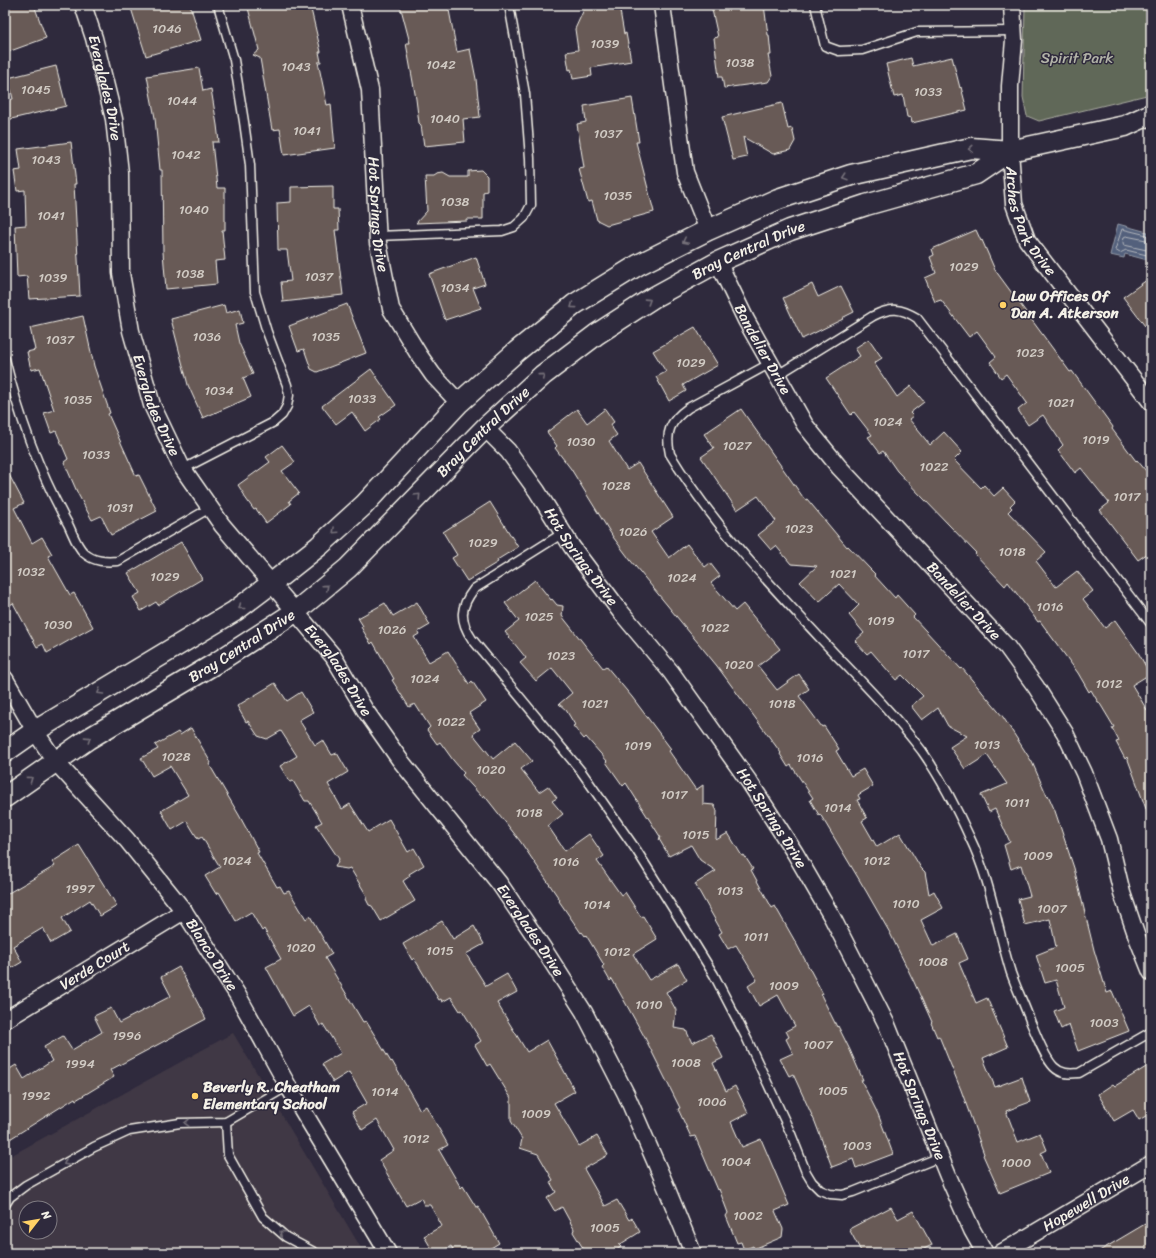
<svg xmlns="http://www.w3.org/2000/svg" width="1156" height="1258" viewBox="0 0 1156 1258" font-family="Sriracha,sans-serif">
<style>
.built{fill:#403845;fill-rule:evenodd}
.green{fill:#616759;stroke:#aaaca0}
.water{fill:#53607c;stroke:#939aa7}
.lines{fill:none;stroke-linecap:round;stroke-linejoin:round}
.shore{stroke:#b4b7bd;stroke-width:1}
.building{fill:#685a57;stroke:#f4f1e8}
.service-casing{stroke:#f4f1e8;stroke-width:11}
.minor-casing{stroke:#f4f1e8;stroke-width:19}
.tertiary-casing{stroke:#f4f1e8;stroke-width:23}
.service{stroke:#2f2a3d;stroke-width:8}
.minor{stroke:#2f2a3d;stroke-width:16}
.tertiary{stroke:#2f2a3d;stroke-width:20}
.oneway{stroke:#747079}
.poi-dot{fill:#ffd166;stroke:#2f2a3d;stroke-width:1.5}
.labels{text-anchor:middle;stroke-width:3;stroke-linejoin:round;paint-order:stroke}
.number-label{font-size:13px;fill:#d1cbc4}
.park-label{font-size:15px;fill:#b2b3a8;stroke:#2f2a3d}
.street-label{font-size:15px;fill:#f4f1e8;stroke:#2f2a3d}
.poi-label{font-size:15px;font-weight:bold;fill:#f4f1e8;stroke:#2f2a3d;text-anchor:start}
</style>
<rect width="100%" height="100%" fill="#2f2a3d"/>
<filter id="ink" filterUnits="userSpaceOnUse"><feTurbulence type="fractalNoise" baseFrequency=".025" numOctaves="2"/><feDisplacementMap in="SourceGraphic" scale="8" xChannelSelector="R" yChannelSelector="G"/><feConvolveMatrix kernelMatrix="1 2 1 2 8 2 1 2 1" color-interpolation-filters="sRGB"/></filter>
<g filter="url(#ink)">
<path class="built" d="M233 1033 364 1253H5V1159ZM26 1208H50V1232H26Z"/>
<polygon class="green" points="1025,5 1151,5 1151,94 1039,121 1027,116 1023,97"/>
<polygon class="water" points="1118,224 1151,233 1151,261 1125,254 1124,258 1110,255"/>
<g class="lines">
<g class="shore">
<polyline points="1151,236 1122,229 1115,250 1120,253 1126,250 1151,256"/>
<polyline points="1151,241 1126,236 1124,237 1123,243 1124,245 1151,251"/>
</g>
</g>
<g class="building">
<polygon points="14,5 34,5 46,38 5,53 5,8"/>
<polygon points="130,5 190,5 201,40 146,56"/>
<polygon points="260,5 310,5 321,52 319,52 321,62 318,62 327,105 331,104 335,148 284,155 280,129 272,130 260,58 253,55 259,50 248,8"/>
<polygon points="400,5 448,5 457,52 470,49 476,79 480,117 463,119 465,142 424,146 421,125 419,123 416,99 406,43 410,43"/>
<polygon points="586,5 619,5 624,34 626,33 631,61 591,68 592,76 573,79 571,69 569,70 566,52 578,50 575,29"/>
<polygon points="711,5 764,5 768,35 769,35 771,55 768,55 772,76 768,82 724,88 722,77 719,77 714,38 718,37"/>
<polygon points="952,57 960,88 961,87 967,110 912,123 911,118 907,117 903,95 894,97 886,64 911,58 913,66"/>
<polygon points="56,66 66,106 7,120 5,110 5,101 13,99 8,78"/>
<polygon points="199,68 203,91 211,89 217,125 219,142 212,142 217,188 225,188 225,230 222,230 225,260 215,261 217,284 166,289 163,252 162,170 160,170 155,118 147,76"/>
<polygon points="632,98 639,142 636,142 654,212 607,225 597,220 592,201 588,202 579,169 584,168 577,124 586,122 584,106"/>
<polygon points="782,103 788,129 792,128 795,141 790,150 773,154 743,137 747,157 733,160 722,117"/>
<polygon points="71,142 76,184 74,184 80,296 29,299 27,276 17,277 15,226 26,225 25,190 17,191 14,171 21,170 18,149"/>
<polygon points="481,170 487,176 487,191 483,192 483,219 467,219 467,221 416,223 427,211 425,176 434,176 437,174 443,173 450,177 468,177 468,171"/>
<polygon points="333,186 333,209 338,209 339,230 335,230 343,295 283,302 281,282 291,281 287,250 278,250 277,203 291,202 291,187"/>
<polygon points="976,230 981,241 982,240 995,270 1070,372 1072,371 1113,427 1112,429 1136,461 1137,460 1151,477 1151,551 1138,560 1100,510 1109,503 1081,468 1075,473 1058,450 1063,445 1043,415 1028,425 1018,410 1027,403 1006,374 1001,378 990,362 996,357 977,331 969,337 941,300 935,302 925,278 936,273 930,257 934,255 932,249"/>
<polygon points="476,257 485,284 473,288 481,308 445,320 429,274"/>
<polygon points="1151,277 1151,334 1123,297"/>
<polygon points="812,284 818,297 841,286 854,312 842,318 843,319 802,339 783,298"/>
<polygon points="347,304 366,353 317,372 311,369 304,349 298,351 289,326"/>
<polygon points="224,305 226,313 240,309 243,323 235,325 239,343 253,374 243,378 251,397 203,418 188,385 171,319"/>
<polygon points="83,316 94,366 110,413 108,414 136,476 139,475 157,511 111,535 101,516 92,520 78,494 64,462 68,459 56,431 51,433 44,413 54,410 40,368 31,370 27,352 35,350 30,328"/>
<polygon points="695,327 718,365 683,385 686,391 669,401 656,377 666,372 653,351"/>
<polygon points="869,339 882,358 874,363 897,397 911,386 924,402 910,413 913,416 909,419 930,445 944,432 962,452 954,460 981,488 984,485 994,496 1003,488 1015,501 1010,506 1012,508 1008,512 1046,552 1036,561 1056,587 1077,571 1093,591 1083,599 1105,628 1115,620 1139,654 1150,674 1132,685 1147,710 1151,708 1151,817 1149,817 1127,757 1125,759 1116,742 1119,741 1112,728 1114,727 1099,702 1098,702 1091,690 1089,692 1078,673 1040,621 1038,622 1008,582 1005,586 975,554 976,553 897,471 883,451 880,453 868,437 872,435 854,412 851,415 826,378 860,356 855,348"/>
<polygon points="371,369 396,405 379,417 381,419 365,431 352,412 336,424 322,406"/>
<polygon points="577,409 587,423 605,409 614,422 610,425 617,435 609,441 627,470 638,463 673,517 651,532 669,558 687,544 705,567 710,563 720,576 711,583 735,611 743,604 780,649 758,666 777,690 799,674 809,689 799,696 822,727 824,726 839,749 836,751 851,776 863,769 873,786 858,795 860,799 857,800 867,818 862,821 877,847 900,833 921,868 925,872 929,894 934,891 943,908 921,920 933,946 957,934 968,959 959,963 976,1003 987,998 1008,1047 983,1058 995,1087 1022,1077 1030,1102 1006,1111 1018,1142 1040,1133 1047,1150 1041,1153 1049,1173 1000,1193 983,1155 984,1154 961,1090 939,1036 937,1037 931,1023 932,1022 914,982 890,933 866,891 820,814 819,815 810,800 813,798 791,765 788,767 780,754 781,753 717,666 631,561 613,537 571,469 555,448 557,446 547,432"/>
<polygon points="741,409 805,500 807,499 847,547 848,546 870,569 875,574 874,575 895,598 897,595 915,615 913,617 961,669 962,668 1003,717 1032,762 1047,796 1048,795 1055,811 1074,868 1094,950 1107,993 1112,991 1129,1031 1078,1051 1069,1025 1061,1029 1054,1011 1064,1007 1056,980 1045,983 1036,955 1056,947 1050,919 1025,925 1018,899 1030,896 1021,865 1011,869 1004,845 1010,842 995,809 989,812 981,795 1007,784 987,755 965,769 950,747 967,736 948,726 938,708 922,720 911,706 923,696 902,675 896,680 871,651 867,654 855,641 864,633 849,615 859,605 839,584 819,602 800,582 817,566 791,564 776,546 771,550 758,535 776,521 758,496 737,510 701,457 714,448 704,434"/>
<polygon points="282,445 295,462 282,471 299,493 289,501 291,504 266,523 256,509 254,510 244,496 245,496 238,485 270,462 266,457"/>
<polygon points="5,467 24,503 14,508 32,543 42,537 52,554 48,556 70,595 74,593 93,627 47,653 43,644 37,647 13,603 10,605 5,596"/>
<polygon points="490,502 518,547 497,560 498,562 467,581 452,558 457,555 443,532"/>
<polygon points="181,542 202,579 158,605 156,602 141,611 133,597 140,593 128,573"/>
<polygon points="535,580 551,600 552,599 557,605 563,606 562,616 603,668 606,666 632,697 671,749 669,751 696,790 703,785 703,804 714,805 717,811 716,840 728,833 742,856 744,855 753,869 751,870 772,908 775,906 796,943 823,994 821,995 837,1027 838,1026 850,1050 863,1080 861,1080 878,1114 893,1154 856,1168 853,1159 832,1167 815,1122 793,1074 789,1076 780,1059 793,1053 786,1039 789,1037 786,1031 795,1026 778,995 759,1006 748,986 757,980 736,945 728,949 719,934 722,932 695,884 716,871 700,860 691,845 669,856 659,839 661,838 626,783 623,786 606,762 607,761 586,737 584,739 573,726 575,725 566,710 559,704 572,693 552,668 536,681 520,663 526,658 505,632 519,621 505,603"/>
<polygon points="417,602 430,625 418,632 419,634 414,637 429,662 448,651 469,684 472,681 486,702 469,713 480,729 473,734 493,759 515,741 532,761 521,769 539,792 548,786 557,798 552,801 563,814 548,826 565,851 589,834 604,856 597,861 621,895 625,892 641,917 643,916 657,939 633,954 649,980 678,964 687,980 666,992 676,1010 674,1028 686,1030 692,1043 711,1034 723,1058 713,1063 726,1091 735,1086 748,1113 731,1122 742,1147 761,1139 789,1205 775,1211 783,1229 782,1237 754,1249 753,1246 744,1250 741,1242 737,1243 726,1216 728,1213 719,1189 718,1190 695,1136 691,1137 678,1109 680,1108 644,1036 612,979 610,981 602,967 604,965 586,935 585,936 582,932 581,933 559,901 560,900 520,841 484,795 482,797 462,775 464,773 453,760 440,742 437,744 427,730 430,727 415,704 409,707 392,680 394,679 373,642 371,644 361,627 363,626 358,618 385,603 393,616"/>
<polygon points="275,683 287,701 301,692 313,712 299,720 315,745 323,740 332,755 337,753 348,772 328,784 342,809 350,804 368,832 389,819 408,852 414,848 424,865 409,874 410,876 403,881 415,901 381,921 372,906 369,905 366,899 367,896 350,868 347,869 335,867 339,859 316,825 322,822 309,801 305,801 293,781 290,782 280,766 297,756 281,731 267,739 258,736 248,721 246,722 237,706"/>
<polygon points="191,728 211,763 209,764 239,815 259,852 257,853 277,887 280,886 284,893 289,891 306,919 310,916 332,954 325,958 363,1022 366,1021 391,1062 392,1061 420,1110 426,1106 448,1145 439,1150 461,1188 463,1186 476,1207 478,1206 499,1243 483,1253 455,1253 451,1246 439,1253 434,1253 424,1236 442,1226 430,1205 424,1205 421,1198 406,1206 379,1160 394,1150 377,1120 362,1130 352,1112 367,1103 349,1072 333,1082 322,1064 341,1053 323,1024 320,1026 309,1006 293,1016 266,967 281,959 264,929 262,931 251,912 236,921 219,892 216,894 205,876 220,867 202,837 198,839 187,821 172,830 161,811 188,795 170,766 152,776 141,758 158,749 155,745 178,732 180,735"/>
<polygon points="79,845 117,906 100,916 90,900 62,918 70,932 51,943 43,928 13,946 22,962 5,972 5,895 55,866 52,862"/>
<polygon points="442,921 453,939 474,926 484,944 466,954 486,986 507,974 517,992 497,1003 527,1052 547,1040 575,1091 554,1103 579,1146 597,1136 608,1155 584,1169 605,1206 617,1200 629,1220 632,1218 640,1232 619,1245 621,1247 612,1253 586,1253 573,1232 574,1229 562,1207 555,1211 554,1210 547,1198 556,1192 550,1182 553,1180 538,1154 520,1148 522,1139 511,1121 511,1098 490,1064 487,1066 475,1045 481,1041 462,1010 460,1011 451,997 442,1002 441,999 439,1000 414,958 412,960 403,944"/>
<polygon points="179,967 206,1019 110,1070 114,1077 76,1100 75,1098 5,1142 5,1072 16,1065 24,1079 52,1061 44,1047 63,1036 72,1050 102,1032 94,1016 111,1008 119,1023 171,996 161,977"/>
<polygon points="1151,1064 1151,1113 1139,1120 1133,1110 1114,1121 1098,1094 1113,1084 1115,1086"/>
<polygon points="891,1207 898,1219 913,1211 932,1245 916,1253 862,1253 849,1229"/>
<polygon points="1145,1224 1151,1231 1151,1253 1096,1253"/>
</g>
<g class="lines">
<defs>
<g id="service">
<polyline points="815,5 825,46 839,51 862,50 917,32 1013,31"/>
<polyline points="377,236 502,231 514,227 524,218 531,205 530,158 525,94 509,5"/>
<path d="M5 359C19 417 39 472 68 524 73 534 76 545 84 553 94 562 106 562 118 561L210 508"/>
<path d="M769 364 688 408C670 421 665 432 670 454 716 530 778 593 838 657 867 687 896 717 922 751 941 778 956 807 970 838 991 881 997 928 1011 973 1017 990 1025 1006 1031 1023 1037 1036 1044 1057 1054 1067 1061 1074 1069 1074 1079 1073L1151 1032"/>
<path d="M776 376 873 316C891 307 901 308 917 318L1151 624"/>
<polyline points="183,469 274,422 282,415 287,406 289,395 287,385 267,332 255,292 250,165 244,122 234,60 218,5"/>
<path d="M563 533 474 589C460 607 459 620 472 639L581 771 637 851 677 915 714 975 747 1039 791 1134 806 1172 812 1182 820 1190 830 1194 842 1195 853 1192 940 1157"/>
<polyline points="226,1122 228,1155 263,1217 286,1237 316,1253"/>
<polyline points="5,1205 10,1197 26,1185 94,1147 129,1131 180,1123 226,1122 288,1086"/>
</g>
<g id="minor">
<path id="s1" d="M83 5 94 38 114 119 120 173 121 273 131 331 152 405 181 466 222 525 333 656 365 710 400 760 499 883 543 948 584 1012 626 1094 662 1177 693 1253"/>
<path id="s2" d="M350 5 370 90 378 243 391 309 419 355 433 375 459 403"/>
<polyline points="662,5 685,172 708,230"/>
<path id="s3" d="M1012 5 1014 40 1010 86V151L1014 204 1027 240 1151 402"/>
<path id="s4" d="M718 262 746 320 805 425 839 467 1007 647 1036 687 1065 733 1084 773 1109 839 1122 893 1137 937 1151 972"/>
<path id="s5" d="M485 428 508 451 537 491 572 547 620 611 671 672 750 783 795 853 832 917 887 1025 948 1176 972 1230 985 1253"/>
<path id="s6" d="M5 679 35 731 55 761 127 840 184 911 237 994 288 1086 388 1253"/>
<path id="s7" d="M5 1020 184 911"/>
<path id="s8" d="M1001 1253 1151 1164"/>
</g>
<g id="tertiary">
<polyline points="5,752 35,731 235,611 272,583 319,546 364,505 459,403 517,351 575,304 638,265 708,230 778,199 851,175 971,148 1010,151 1125,126 1151,114"/>
<path id="s9" d="M5 797 88 739 216 663 295 612 348 568 485 428 543 375 597 334 654 297 718 262 790 230 866 205 976 174 1010 151"/>
</g>
</defs>
<use href="#service" class="service-casing"/>
<use href="#minor" class="minor-casing"/>
<use href="#tertiary" class="tertiary-casing"/>
<use href="#service" class="service"/>
<use href="#minor" class="minor"/>
<use href="#tertiary" class="tertiary"/>
</g>
<defs><path id="oneway-chevron" d="M-2-3.5L2.5 0L-2 3.5" fill="none" stroke-width="1.6" stroke-linecap="round" stroke-linejoin="round"/></defs>
<g class="oneway">
<use href="#oneway-chevron" transform="translate(971 149) rotate(177)"/>
<use href="#oneway-chevron" transform="translate(845 177) rotate(162)"/>
<use href="#oneway-chevron" transform="translate(685 241) rotate(153)"/>
<use href="#oneway-chevron" transform="translate(648 301) rotate(-33)"/>
<use href="#oneway-chevron" transform="translate(573 306) rotate(143)"/>
<use href="#oneway-chevron" transform="translate(542 376) rotate(-40)"/>
<use href="#oneway-chevron" transform="translate(418 496) rotate(-46)"/>
<use href="#oneway-chevron" transform="translate(335 531) rotate(137)"/>
<use href="#oneway-chevron" transform="translate(326 587) rotate(-41)"/>
<use href="#oneway-chevron" transform="translate(241 607) rotate(142)"/>
<use href="#oneway-chevron" transform="translate(100 692) rotate(149)"/>
<use href="#oneway-chevron" transform="translate(88 739) rotate(-33)"/>
<use href="#oneway-chevron" transform="translate(30 779) rotate(-36)"/>
<use href="#oneway-chevron" transform="translate(187 1123) rotate(179)"/>
<use href="#oneway-chevron" transform="translate(66 1163) rotate(151)"/>
<use href="#oneway-chevron" transform="translate(282 1233) rotate(-140)"/>
</g>
</g>
<g class="poi-dot">
<circle cx="1003" cy="305" r="4"/>
<circle cx="195" cy="1096" r="4"/>
</g>
<g class="labels">
<g class="number-label">
<text x="167" y="33">1046</text>
<text x="605" y="48">1039</text>
<text x="740" y="67">1038</text>
<text x="441" y="69">1042</text>
<text x="296" y="71">1043</text>
<text x="36" y="94">1045</text>
<text x="928" y="96">1033</text>
<text x="182" y="105">1044</text>
<text x="445" y="123">1040</text>
<text x="307" y="135">1041</text>
<text x="608" y="138">1037</text>
<text x="186" y="159">1042</text>
<text x="46" y="164">1043</text>
<text x="618" y="200">1035</text>
<text x="455" y="206">1038</text>
<text x="194" y="214">1040</text>
<text x="51" y="220">1041</text>
<text x="964" y="271">1029</text>
<text x="190" y="278">1038</text>
<text x="319" y="281">1037</text>
<text x="53" y="282">1039</text>
<text x="455" y="292">1034</text>
<text x="207" y="341">1036</text>
<text x="326" y="341">1035</text>
<text x="60" y="344">1037</text>
<text x="1030" y="357">1023</text>
<text x="691" y="367">1029</text>
<text x="219" y="395">1034</text>
<text x="362" y="403">1033</text>
<text x="78" y="404">1035</text>
<text x="1061" y="407">1021</text>
<text x="888" y="426">1024</text>
<text x="1096" y="444">1019</text>
<text x="581" y="446">1030</text>
<text x="737" y="450">1027</text>
<text x="96" y="459">1033</text>
<text x="934" y="471">1022</text>
<text x="616" y="490">1028</text>
<text x="1127" y="501">1017</text>
<text x="120" y="512">1031</text>
<text x="799" y="533">1023</text>
<text x="633" y="536">1026</text>
<text x="483" y="547">1029</text>
<text x="1012" y="556">1018</text>
<text x="31" y="576">1032</text>
<text x="843" y="578">1021</text>
<text x="165" y="581">1029</text>
<text x="682" y="582">1024</text>
<text x="1050" y="611">1016</text>
<text x="539" y="621">1025</text>
<text x="881" y="625">1019</text>
<text x="58" y="629">1030</text>
<text x="715" y="632">1022</text>
<text x="392" y="634">1026</text>
<text x="916" y="658">1017</text>
<text x="561" y="660">1023</text>
<text x="739" y="669">1020</text>
<text x="425" y="683">1024</text>
<text x="1109" y="688">1012</text>
<text x="595" y="708">1021</text>
<text x="782" y="708">1018</text>
<text x="451" y="726">1022</text>
<text x="987" y="749">1013</text>
<text x="638" y="750">1019</text>
<text x="176" y="761">1028</text>
<text x="810" y="762">1016</text>
<text x="491" y="774">1020</text>
<text x="674" y="799">1017</text>
<text x="1017" y="807">1011</text>
<text x="838" y="812">1014</text>
<text x="529" y="817">1018</text>
<text x="696" y="839">1015</text>
<text x="1038" y="860">1009</text>
<text x="237" y="865">1024</text>
<text x="877" y="865">1012</text>
<text x="566" y="866">1016</text>
<text x="80" y="893">1997</text>
<text x="730" y="895">1013</text>
<text x="906" y="908">1010</text>
<text x="597" y="909">1014</text>
<text x="1052" y="913">1007</text>
<text x="756" y="941">1011</text>
<text x="301" y="952">1020</text>
<text x="440" y="955">1015</text>
<text x="617" y="956">1012</text>
<text x="933" y="966">1008</text>
<text x="1070" y="972">1005</text>
<text x="784" y="990">1009</text>
<text x="649" y="1009">1010</text>
<text x="1104" y="1027">1003</text>
<text x="127" y="1040">1996</text>
<text x="818" y="1049">1007</text>
<text x="686" y="1067">1008</text>
<text x="80" y="1068">1994</text>
<text x="833" y="1095">1005</text>
<text x="385" y="1096">1014</text>
<text x="36" y="1100">1992</text>
<text x="712" y="1106">1006</text>
<text x="536" y="1118">1009</text>
<text x="416" y="1143">1012</text>
<text x="857" y="1150">1003</text>
<text x="736" y="1166">1004</text>
<text x="1016" y="1167">1000</text>
<text x="748" y="1220">1002</text>
<text x="605" y="1232">1005</text>
</g>
<g class="park-label">
<text x="1077" y="63">Spirit Park</text>
</g>
<g class="street-label">
<text dy="5" stroke="none"><textPath href="#s1" startOffset="86">Everglades Drive</textPath></text>
<text dy="5" stroke="none"><textPath href="#s2" startOffset="212">Hot Springs Drive</textPath></text>
<text dy="5" stroke="none"><textPath href="#s3" startOffset="221">Arches Park Drive</textPath></text>
<text dy="5" stroke="none"><textPath href="#s9" startOffset="929">Bray Central Drive</textPath></text>
<text dy="5" stroke="none"><textPath href="#s4" startOffset="98">Bandelier Drive</textPath></text>
<text dy="5" stroke="none"><textPath href="#s1" startOffset="410">Everglades Drive</textPath></text>
<text dy="5" stroke="none"><textPath href="#s9" startOffset="605">Bray Central Drive</textPath></text>
<text dy="5" stroke="none"><textPath href="#s5" startOffset="161">Hot Springs Drive</textPath></text>
<text dy="5" stroke="none"><textPath href="#s4" startOffset="422">Bandelier Drive</textPath></text>
<text dy="5" stroke="none"><textPath href="#s9" startOffset="281">Bray Central Drive</textPath></text>
<text dy="5" stroke="none"><textPath href="#s1" startOffset="734">Everglades Drive</textPath></text>
<text dy="5" stroke="none"><textPath href="#s5" startOffset="485">Hot Springs Drive</textPath></text>
<text dy="5" stroke="none"><textPath href="#s1" startOffset="1058">Everglades Drive</textPath></text>
<text dy="5" stroke="none"><textPath href="#s6" startOffset="346">Blanco Drive</textPath></text>
<text dy="5" stroke="none"><textPath href="#s7" startOffset="105">Verde Court</textPath></text>
<text dy="5" stroke="none"><textPath href="#s5" startOffset="809">Hot Springs Drive</textPath></text>
<text dy="5" stroke="none"><textPath href="#s8" startOffset="99">Hopewell Drive</textPath></text>
</g>
<g class="poi-label">
<text x="1011" y="301">Law Offices Of<tspan x="1011" dy="17">Dan A. Atkerson</tspan></text>
<text x="203" y="1092">Beverly R. Cheatham<tspan x="203" dy="17">Elementary School</tspan></text>
</g>
</g>
<rect width="1156" height="1258" fill="none" stroke="#2f2a3d" stroke-width="20"/>
<rect x="10" y="10" width="1136" height="1238" fill="none" stroke="#f4f1e8" stroke-width="1.5" filter="url(#ink)"/>
<g transform="translate(38 1220) rotate(59)"><circle r="19" fill="#2f2a3d" stroke="#7e7a81"/>
<path d="M0-3L7 15L0 10L-7 15Z" fill="#ffd166"/>
<text y="-6" font-size="11" font-weight="bold" text-anchor="middle" fill="#f4f1e8">N</text>
</g>
</svg>
